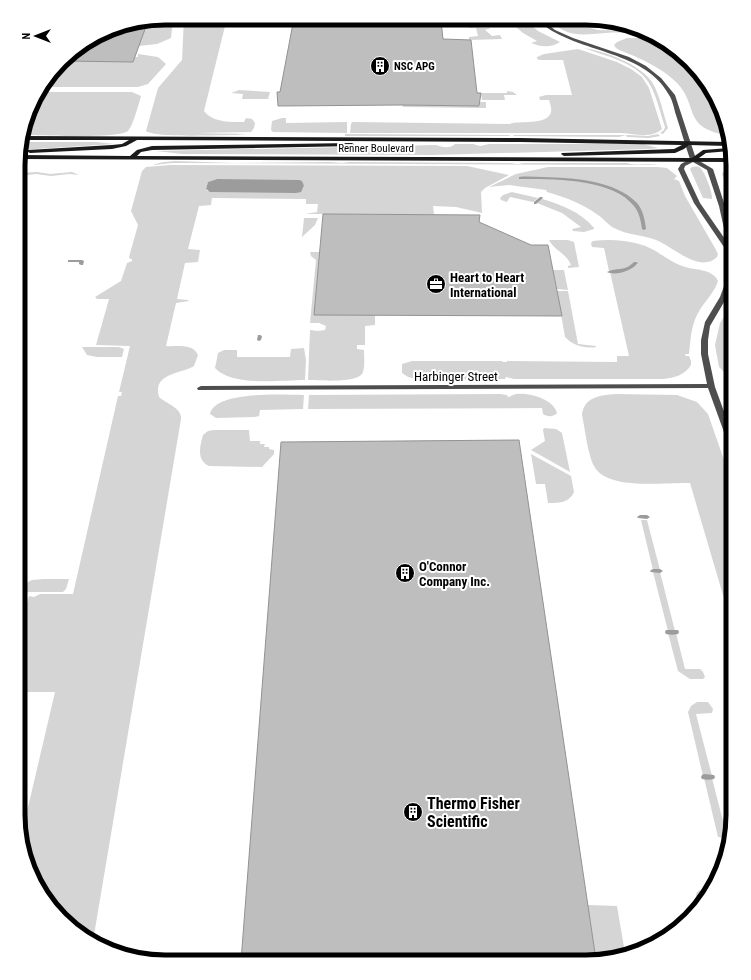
<svg xmlns="http://www.w3.org/2000/svg" width="751" height="980" viewBox="0 0 751 980" font-family="'Roboto Condensed',sans-serif">
<style>
.green{fill:#d5d5d5;fill-rule:evenodd}
.water{fill:#9c9c9c}
.lines{fill:none;stroke-linecap:round;stroke-linejoin:round}
.stream{fill:#9c9c9c;fill-rule:evenodd}
.building{fill:#bebebe;stroke:#929292}
.minor{fill:#4e4e4e;fill-rule:evenodd}
.secondary{fill:#1b1b1b;fill-rule:evenodd}
.labels{text-anchor:middle;stroke-width:4;stroke-linejoin:round;paint-order:stroke}
.far-poi-label{font-size:11px;font-weight:bold;fill:#000;stroke:#fff;text-anchor:start}
.far-street-label{font-size:11px;fill:#000;stroke:#fff}
.poi-label{font-size:13px;font-weight:bold;fill:#000;stroke:#fff;text-anchor:start}
.street-label{font-size:13px;fill:#000;stroke:#fff}
.near-poi-label{font-size:16px;font-weight:bold;fill:#000;stroke:#fff;text-anchor:start}
.rim{fill:none;stroke:#000;stroke-width:5}
</style>
<rect width="100%" height="100%" fill="#fff"/>
<g class="green">
<polygon points="165,18 173,18 171,38 157,44 139,46 148,21"/>
<path d="M184 18H227L204 111C213 123 231 122 244 122L246 118 252 119 255 123 254 128 251 132 197 133 246 134 236 135C220 135 154 138 146 131L158 88 182 60Z"/>
<path d="M524 19 538 31 560 42C551 48 541 47 531 43L537 41 523 33 509 21Z"/>
<path d="M547 19H565L579 25 598 30 636 31 641 33C629 33 618 32 606 33 579 35 570 38 547 19Z"/>
<polygon points="470,27 491,28 485,30 492,36 500,35 502,39 469,40 469,37 478,36 476,28 468,28"/>
<path d="M627 38H656L668 43 718 100 726 135C682 127 699 106 677 83 666 72 652 64 638 58 631 54 622 52 616 48L614 45 617 42Z"/>
<path d="M584 48C604 51 640 64 652 82 660 95 663 113 668 128L663 134 660 133 664 130 665 127C660 113 657 96 649 83 636 62 605 56 584 48Z"/>
<path d="M578 49 617 62 631 69 642 77 649 88 662 129C651 139 635 134 622 133H350L351 124 352 122 510 124C517 120 548 126 551 112 552 109 550 103 549 100H540L539 97 546 95H572L563 60H540L537 59V57L544 54Z"/>
<polygon points="138,54 158,57 166,64 148,84 138,87 42,87 63,61 133,62 135,57 138,57"/>
<polygon points="239,90 270,92 268,99 242,99 243,94 231,93"/>
<polygon points="507,91 513,92 517,95 504,95 505,100 482,100 481,93 507,93"/>
<path d="M37 92H132L141 96C139 103 133 126 128 131 118 139 40 135 23 135Z"/>
<polygon points="479,102 486,102 486,108 403,107 402,105 480,106"/>
<polygon points="282,118 286,118 286,123 347,122 347,133 273,132 271,130 272,121"/>
<polygon points="345,134 504,135 509,135 510,136 345,136"/>
<polygon points="658,134 660,136 649,138 627,137 626,135 619,137 514,136 513,135 629,135 648,136"/>
<polygon points="21,142 96,142 115,144 19,150"/>
<path d="M455 144H473L480 146 489 144H643L658 148 649 149 432 155 183 154 156 151 436 145C442 147 450 149 455 144Z"/>
<path d="M175 161 235 163 330 162 342 163 349 162 510 163 517 164 524 163H627C635 166 648 163 659 165L173 163 151 165 164 162Z"/>
<path d="M170 165 467 166 509 175 485 188 481 192 482 213 456 207 433 206 434 214H305L317 212 318 204H306V199L212 198 211 205 199 206 188 249 200 250 198 262 185 263 177 299 188 300 189 301 176 303 166 346C176 347 193 343 198 355L194 366C181 374 152 373 159 397 167 404 182 408 181 419L93 941 83 937 33 880 22 833 55 692H18V636L29 596 34 597 40 594H73L118 396H121L122 392H119L130 346 96 345 109 299H97L95 297 121 281 127 263 132 261V259H130L129 257 138 225 131 211 142 171 146 167ZM217 179 304 186 303 189 207 191 206 189 208 182Z"/>
<polygon points="733,166 733,210 729,192 731,191 727,189 722,174 726,168"/>
<path d="M548 167H657L667 168 677 176 674 179 679 181 685 196 715 248 718 254 717 257C700 274 672 246 656 240 643 235 627 235 614 228 608 225 604 219 598 215 583 204 565 197 547 192L546 190 509 185 489 187 516 174Z"/>
<path d="M692 167C694 167 697 166 699 167 704 169 713 193 712 199L703 198 690 169Z"/>
<polygon points="37,172 50,174 72,172 79,175 69,174 51,176 36,174 19,176 19,173"/>
<polygon points="512,192 516,193 538,198 533,202 510,197 507,202 501,200 500,198 503,195"/>
<path d="M542 199C560 204 581 212 594 228V229L584 232 573 231 572 229 581 227 562 213 537 203Z"/>
<polygon points="304,218 318,218 315,225 302,237"/>
<path d="M549 240H568L574 242 579 267 568 268V266L571 265C566 253 555 251 549 240Z"/>
<path d="M593 241C608 239 625 240 639 244 656 248 668 262 685 267 695 270 713 269 718 281 715 291 707 299 701 308 691 323 691 336 689 354H685L686 356H689L691 361V365C685 375 674 378 663 379H514L506 377 505 379H498L419 380 408 377 402 373V364L412 361H502L503 362H507V361L617 362V356H629L610 272H622L638 264 636 263 620 270 609 271 604 248 592 247 591 243Z"/>
<path d="M310 252H320L314 315H375V325L365 326V345H357V349L364 350C364 356 365 366 363 372 359 384 319 380 308 380L310 330 318 331 325 330 326 326 319 323H310L316 260 311 256Z"/>
<polygon points="553,270 564,270 568,290 557,289"/>
<path d="M557 291H568L578 344 596 346V347C585 349 572 345 565 337Z"/>
<polygon points="733,303 733,377 727,375 719,367 715,345 720,323"/>
<polygon points="82,347 119,347 124,349 122,357 97,357 87,355"/>
<path d="M304 348 306 360 305 380C280 380 232 387 215 368L218 353 224 350H237V357H290L291 349Z"/>
<path d="M500 394 507 395 508 397C512 396 512 395 516 394 528 392 554 399 557 413 554 417 547 417 543 414L542 408 308 409 309 395Z"/>
<path d="M616 394 677 395 697 402 708 414 733 486V629L690 483C665 482 607 491 594 466 588 455 585 429 582 415 584 397 600 395 616 394Z"/>
<path d="M304 395 303 409 260 410 259 416 255 417 216 418 210 414C215 390 285 395 304 395Z"/>
<polygon points="544,428 556,429 562,433 570,472 531,450 545,441 543,430"/>
<path d="M214 430H249L250 441H260V444H265L264 447H269V449L274 450V454L262 467 209 466C196 460 200 446 203 435L208 431Z"/>
<path d="M531 454 571 476 574 492C569 503 559 503 548 503L545 484H536Z"/>
<polygon points="641,520 647,520 660,570 653,570"/>
<polygon points="653,572 660,572 675,631 668,631"/>
<polygon points="44,579 69,579 66,589 63,592 18,592 18,587 32,580"/>
<polygon points="668,633 676,633 685,669 700,669 703,672 705,677 703,679 690,679 678,671"/>
<polygon points="697,702 708,702 713,709 712,713 696,714 712,776 703,776 688,712 691,706"/>
<polygon points="704,778 712,778 727,837 725,838 718,837"/>
<polygon points="716,880 708,897 699,905 696,895 697,892"/>
<polygon points="588,905 617,906 625,953 596,960"/>
</g>
<polygon class="water" points="217,179 299,180 302,181 304,186 301,192 296,193 210,192 206,189 208,182"/>
<g class="lines">
<g class="stream">
<path d="M519 177C527 176 535 177 543 177 573 178 615 180 637 203 643 210 645 220 646 229L644 230 642 229C641 221 639 212 634 206 612 178 552 179 520 179H519Z"/>
<polygon points="540,197 542,197 543,198 536,204 534,204 534,202"/>
<polygon points="68,260 82,260 84,261 83,265 81,265 79,264 79,262 68,262"/>
<path d="M634 262H636L638 263C631 271 616 276 607 272 617 267 624 272 634 262Z"/>
<polygon points="258,335 260,335 262,336 261,340 259,341 257,340"/>
<polygon points="640,515 647,515 650,517 647,519 638,518 637,517"/>
<polygon points="653,569 660,569 663,571 660,573 651,572 650,571 651,570"/>
<path d="M666 630H678L679 632 678 634C674 635 670 635 666 634L665 632Z"/>
<path d="M704 774 714 775 715 777 714 779C710 780 706 780 702 779L701 777 702 775Z"/>
</g>
</g>
<g class="building">
<polygon points="294,18 439,19 439,21 441,21 443,39 471,40 477,93 481,93 479,106 402,105 278,106 277,92 280,92"/>
<polygon points="148,21 133,62 63,61 68,54 118,26"/>
<polygon points="323,214 480,215 479,222 531,245 548,245 562,316 314,315"/>
<polygon points="519,440 596,960 586,962 241,961 281,442"/>
</g>
<g class="lines">
<path class="minor" d="M536 19H541L555 30 573 38 629 57 646 66 661 78 675 95 696 159 713 169 725 206 733 240V282L727 297 710 326 708 340V354L715 387 733 436V448L729 446 708 388 198 390 197 388 201 386 707 384 701 354V340L705 322 720 297 730 270 728 253 694 203 678 169 681 164 690 159C685 145 681 130 676 115 674 109 673 101 669 95 644 48 573 54 536 19ZM693 162 707 170 719 206 727 242 700 203 684 169 685 166Z"/>
<g class="secondary">
<polygon points="22,136 520,138 728,142 728,146 689,145 684,149 675,153 564,156 561,154 562,153 674,149 682,145 520,142 137,140 126,146 112,149 30,153 28,152 28,150 112,145 122,144 129,140 22,140"/>
<polygon points="352,143 355,145 354,146 152,150 141,152 137,156 692,158 703,150 729,148 730,151 706,153 699,158 731,158 732,162 19,159 19,155 130,156 137,150 152,146"/>
</g>
</g>
<defs>
<symbol id="building-disc" viewBox="-11 -11 22 22"><circle r="9.5" fill="#000" stroke="#fff"/><path d="M-4-6H4V6H1V3H-1V6H-4ZM-2.5-4.3h1.7v1.8h-1.7ZM.8-4.3h1.7v1.8H.8ZM-2.5-1h1.7V.8h-1.7ZM.8-1h1.7V.8H.8Z" fill="#fff"/></symbol>
<symbol id="office-disc" viewBox="-11 -11 22 22"><circle r="9.5" fill="#000" stroke="#fff"/><path d="M-6-3h4V-5.5h4V-3h4V5H-6ZM-1-4.5V-3h2v-1.5ZM-6 0V1H6V0Z" fill="#fff"/></symbol>
</defs>
<g fill-rule="evenodd">
<use href="#building-disc" x="369" y="55" width="22" height="22"/>
<use href="#office-disc" x="425" y="273" width="22" height="22"/>
<use href="#building-disc" x="394" y="562" width="22" height="22"/>
<use href="#building-disc" x="402" y="801" width="22" height="22"/>
</g>
<g class="labels">
<g class="far-poi-label">
<text x="394" y="70">NSC APG</text>
</g>
<g class="far-street-label">
<text x="376" y="152">Renner Boulevard</text>
</g>
<g class="poi-label">
<text x="450" y="282">Heart to Heart<tspan x="450" dy="15">International</tspan></text>
<text x="419" y="571">O'Connor<tspan x="419" dy="15">Company Inc.</tspan></text>
</g>
<g class="street-label">
<text x="456" y="381">Harbinger Street</text>
</g>
<g class="near-poi-label">
<text x="427" y="809">Thermo Fisher<tspan x="427" dy="18">Scientific</tspan></text>
</g>
</g>
<path d="M0 0H751V980H0ZM165 25H586A140 140 0 0 1 726 165V815A140 140 0 0 1 586 955H165A140 140 0 0 1 25 815V165A140 140 0 0 1 165 25Z" fill="#fff" fill-rule="evenodd"/>
<path class="rim" d="M165 25H586A140 140 0 0 1 726 165V815A140 140 0 0 1 586 955H165A140 140 0 0 1 25 815V165A140 140 0 0 1 165 25Z"/>
<g transform="translate(36 36) rotate(270)" stroke="#ffffff" stroke-width="3" paint-order="stroke">
<path d="M0-3L7 15L0 10L-7 15Z" fill="#000000"/>
<text y="-6" font-size="11" font-weight="bold" text-anchor="middle" fill="#000000">N</text>
</g>
</svg>
